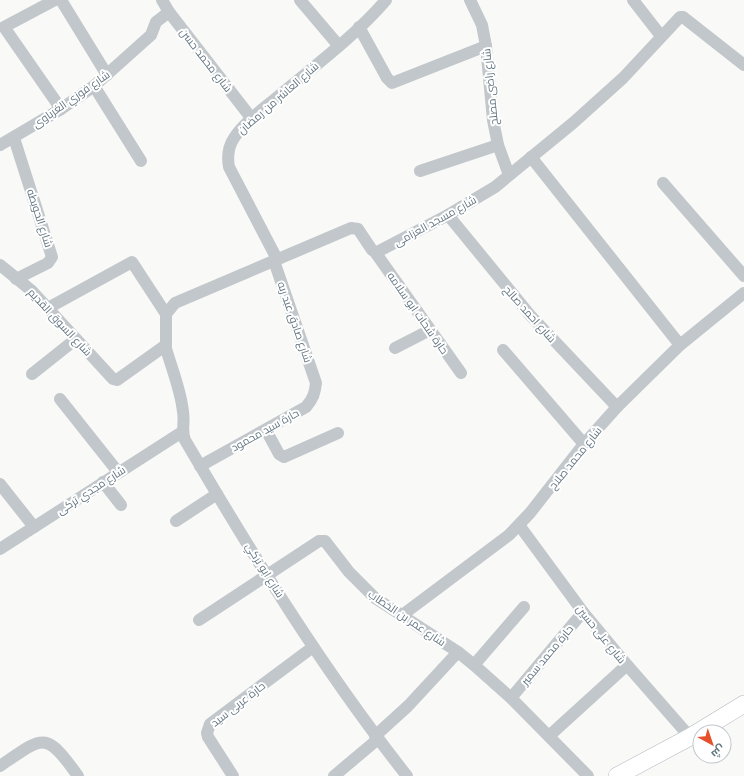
<svg xmlns="http://www.w3.org/2000/svg" width="744" height="776" viewBox="0 0 744 776" font-family="Lato,Cairo,sans-serif">
<style>
.lines{fill:none;stroke-linecap:round;stroke-linejoin:round}
.secondary-casing{stroke:#b2b9be;stroke-width:18}
.street{stroke:#c2c7cb;stroke-width:12}
.secondary{stroke:#fff;stroke-width:17}
.labels{text-anchor:middle;stroke-width:4;stroke-linejoin:round;paint-order:stroke}
.street-label{font-size:11px;fill:#647682;stroke:#fff}
</style>
<rect width="100%" height="100%" fill="#f9f9f7"/>
<g class="lines">
<defs>
<polyline id="secondary" points="617,776 690,737 744,704"/>
</defs>
<use href="#secondary" class="secondary-casing"/>
<g class="street">
<polyline points="55,0 4,27 61,109"/>
<polyline points="61,0 107,75"/>
<polyline points="162,0 169,12 252,119"/>
<polyline points="300,0 339,46"/>
<polyline points="470,0 482,25 486,46 493,120 498,145 509,175"/>
<polyline points="633,0 661,36"/>
<polyline points="359,27 387,78 392,83 486,46"/>
<polyline points="94,86 141,161"/>
<polyline points="14,138 52,257 48,263 16,279"/>
<polyline points="0,145 61,109 94,86 151,35 156,22 169,12"/>
<polyline points="531,157 680,345"/>
<polyline points="420,171 498,145"/>
<polyline points="663,183 744,276"/>
<polyline points="448,215 530,315 617,407"/>
<polyline points="375,252 461,373"/>
<path d="M277 259 229 167C227 156 228 147 234 138 246 120 265 108 281 94 317 64 355 36 386 0"/>
<polyline points="0,265 32,291 113,379 117,380 166,345 166,314 175,303 351,228 358,229 372,250 377,252 448,215 495,187 573,123 623,78 680,17 683,17 744,65"/>
<polyline points="48,308 132,262 166,314"/>
<path d="M165 345C171 367 181 390 183 412 185 422 181 430 185 440 253 556 324 671 407 776"/>
<polyline points="395,348 430,330"/>
<polyline points="503,350 584,444"/>
<polyline points="32,374 76,339"/>
<polyline points="60,399 118,472"/>
<polyline points="266,430 279,454 284,457 338,433"/>
<path d="M200 466 306 407C313 399 315 393 316 383L274 261"/>
<polyline points="103,482 121,505"/>
<polyline points="0,484 34,527"/>
<polyline points="176,521 217,494"/>
<polyline points="519,525 583,612 627,665 690,737"/>
<polyline points="0,549 182,432"/>
<polyline points="401,616 509,535 530,513 584,444 617,407 680,345 744,293"/>
<polyline points="199,620 319,541 325,541 349,572 375,598 458,652 474,665 511,698 588,776"/>
<polyline points="474,665 524,607"/>
<polyline points="511,698 583,612"/>
<polyline points="375,736 408,706 458,652"/>
<polyline points="549,736 627,665"/>
<path d="M0 766C44 736 45 730 78 776"/>
<polyline points="233,776 208,737 207,733 210,724 313,647"/>
<polyline points="334,776 378,739"/>
</g>
<use href="#secondary" class="secondary"/>
</g>
<g class="labels">
<g class="street-label">
<text transform="translate(206 60) rotate(52)" y="4">شارع محمد حسن</text>
<text transform="translate(490 87) rotate(-96)" y="4">شارع راضى مصلح</text>
<text transform="translate(278 98) rotate(-41)" y="4">شارع العاشر من رمضان</text>
<text transform="translate(71 99) rotate(-35)" y="4">شارع فوزي الغرباوى</text>
<text transform="translate(40 218) rotate(72)" y="4">شارع الحويطه</text>
<text transform="translate(435 221) rotate(-29)" y="4">شارع مسجد العزامى</text>
<text transform="translate(418 313) rotate(55)" y="4">حارة شحات ابو سلامه</text>
<text transform="translate(530 314) rotate(48)" y="4">شارع احمد صالح</text>
<text transform="translate(60 322) rotate(47)" y="4">شارع السوق القديم</text>
<text transform="translate(295 322) rotate(71)" y="4">شارع صادق عبد ربه</text>
<text transform="translate(265 430) rotate(-29)" y="4">حارة سيد محمود</text>
<text transform="translate(575 458) rotate(-51)" y="4">شارع محمد صلاح</text>
<text transform="translate(91 490) rotate(-33)" y="4">شارع مجدي تركى</text>
<text transform="translate(265 570) rotate(58)" y="4">شارع ابو تركي</text>
<text transform="translate(407 618) rotate(34)" y="4">شارع عمر بن الخطاب</text>
<text transform="translate(601 634) rotate(51)" y="4">شارع على حسين</text>
<text transform="translate(547 655) rotate(-50)" y="4">حارة محمد سمير</text>
<text transform="translate(238 704) rotate(-38)" y="4">حارة عربى سيد</text>
</g>
</g>
<g transform="translate(712 744) rotate(140)"><circle r="19" fill="#ffffff" stroke="#c1c8cd"/>
<path d="M0-3L7 15L0 10L-7 15Z" fill="#e6502b"/>
<text y="-6" font-size="11" font-weight="bold" text-anchor="middle" fill="#647682">ش</text>
</g>
</svg>
